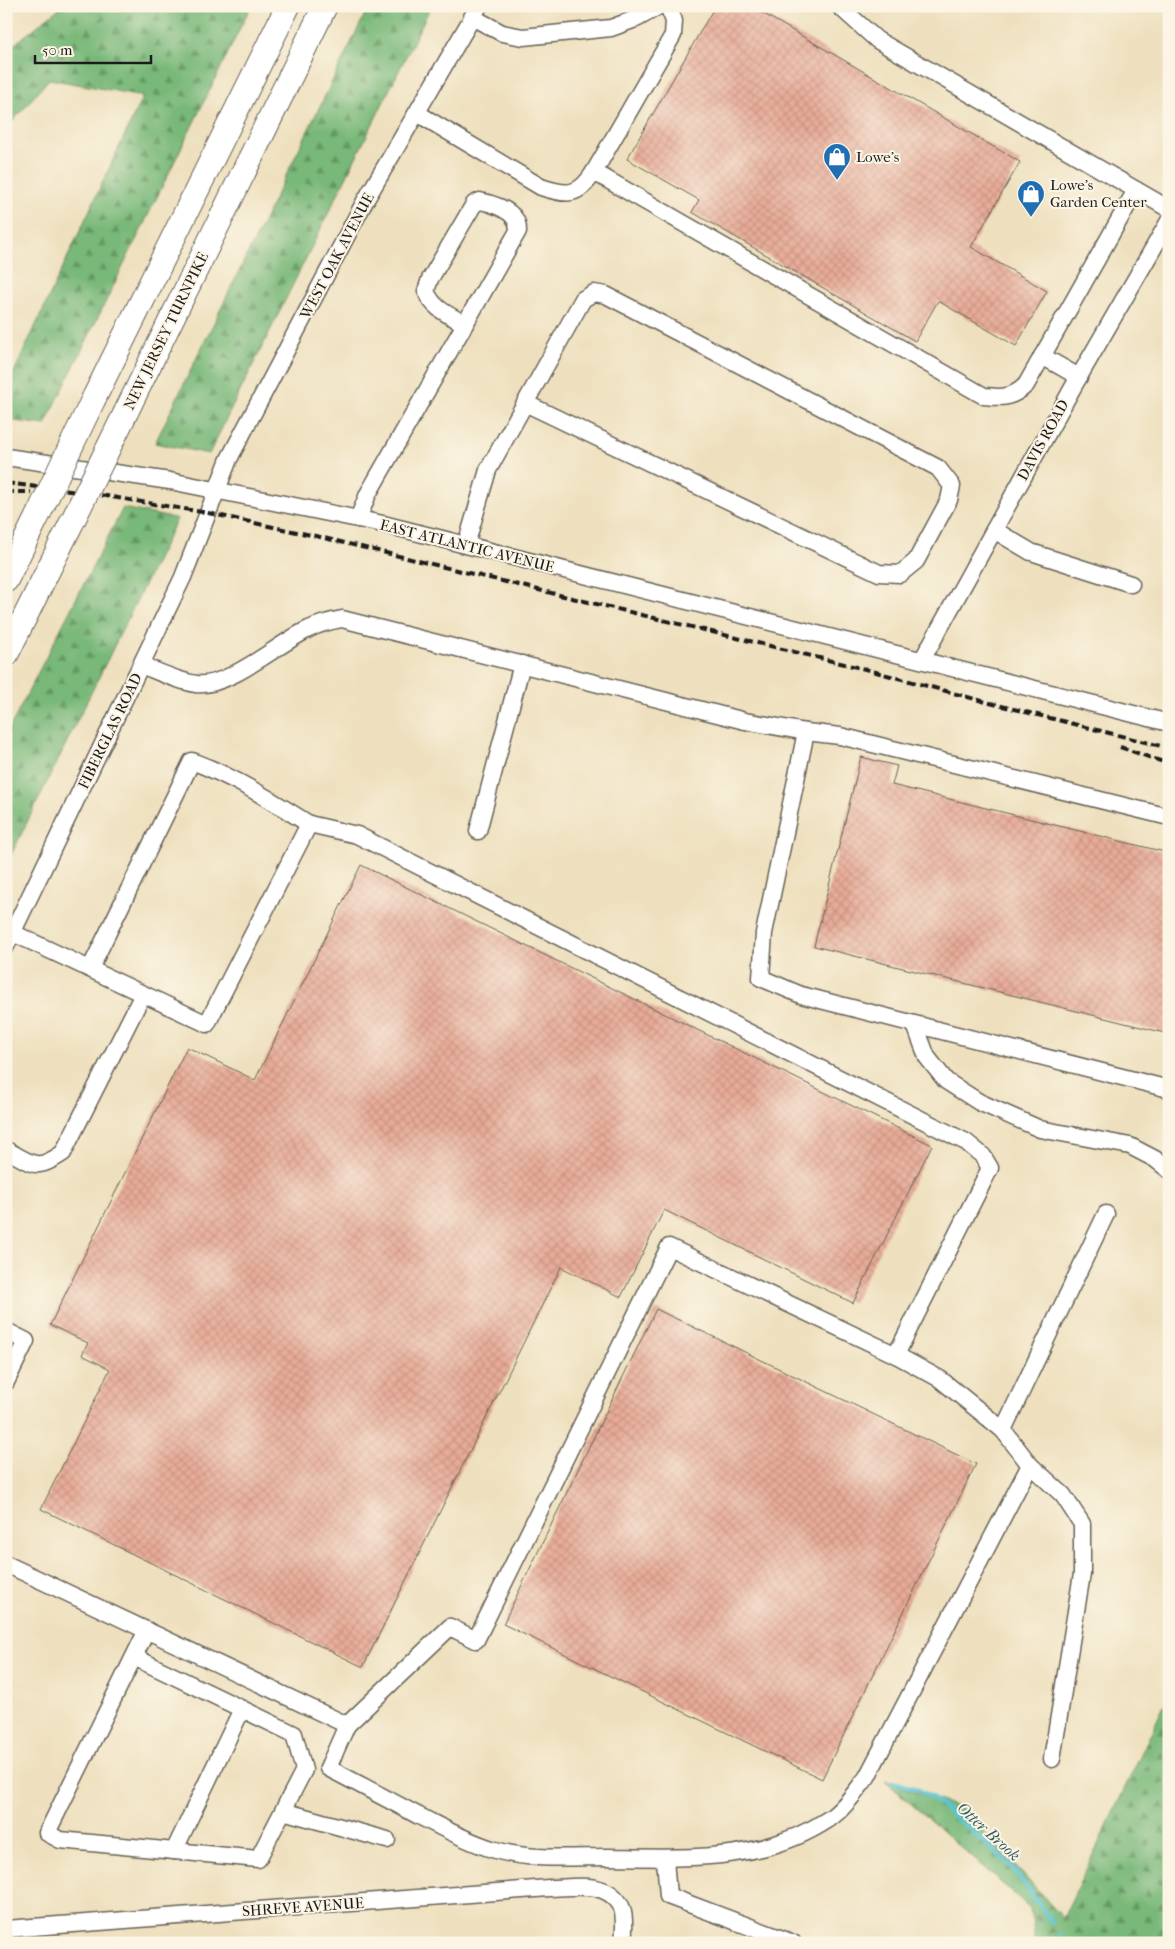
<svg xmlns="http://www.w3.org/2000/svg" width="1175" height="1949" viewBox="0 0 1175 1949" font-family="'IM FELL French Canon',serif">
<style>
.forest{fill:url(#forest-firs);stroke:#4a6a4a}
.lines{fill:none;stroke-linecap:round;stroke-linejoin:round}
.stream{stroke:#56c2d0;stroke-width:4.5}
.building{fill:url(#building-cross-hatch)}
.minor-casing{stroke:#666155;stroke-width:19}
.highway-casing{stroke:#666155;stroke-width:26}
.minor{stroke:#fff;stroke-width:16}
.highway{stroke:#fff;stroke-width:24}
.rail{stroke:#1c1c1c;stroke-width:4;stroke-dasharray:8 4;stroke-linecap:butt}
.highway-bridge-casing{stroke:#666155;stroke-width:26;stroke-linecap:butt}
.highway-bridge{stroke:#fff;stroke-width:24}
.labels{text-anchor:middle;stroke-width:4;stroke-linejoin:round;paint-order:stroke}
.poi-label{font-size:15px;fill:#1c1c1c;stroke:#fcf5e5;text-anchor:start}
.street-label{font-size:15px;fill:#1c1c1c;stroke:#fcf5e5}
.water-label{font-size:16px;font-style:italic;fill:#335e64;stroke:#fcf5e5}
</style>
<defs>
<pattern id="forest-firs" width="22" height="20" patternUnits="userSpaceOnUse" patternTransform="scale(1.25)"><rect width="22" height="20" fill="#78b878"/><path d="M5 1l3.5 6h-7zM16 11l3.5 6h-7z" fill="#629562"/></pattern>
<pattern id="building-cross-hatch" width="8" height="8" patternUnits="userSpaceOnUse" patternTransform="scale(1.25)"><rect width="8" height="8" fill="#e8ab98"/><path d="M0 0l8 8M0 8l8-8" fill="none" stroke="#c69382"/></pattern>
</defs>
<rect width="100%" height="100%" fill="#fcf5e5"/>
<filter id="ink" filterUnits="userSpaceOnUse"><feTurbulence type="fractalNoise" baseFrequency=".02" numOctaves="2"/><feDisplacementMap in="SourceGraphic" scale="10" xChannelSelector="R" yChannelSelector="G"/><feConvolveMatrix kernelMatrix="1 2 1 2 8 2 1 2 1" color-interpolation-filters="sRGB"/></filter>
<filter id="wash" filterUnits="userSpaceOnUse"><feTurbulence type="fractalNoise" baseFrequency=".0096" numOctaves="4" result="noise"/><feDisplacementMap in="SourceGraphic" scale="20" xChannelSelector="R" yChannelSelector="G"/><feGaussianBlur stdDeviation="1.12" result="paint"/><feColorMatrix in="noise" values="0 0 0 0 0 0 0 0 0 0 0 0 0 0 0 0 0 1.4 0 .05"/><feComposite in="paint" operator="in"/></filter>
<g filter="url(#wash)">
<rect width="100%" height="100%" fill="#eee0be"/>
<g class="forest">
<polygon points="62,6 251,6 45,425 6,420 6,389 143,96 49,79 6,129 6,51"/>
<polygon points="369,6 431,6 209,454 155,443"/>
<polygon points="123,508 177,519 6,865 6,735"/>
<polygon points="1169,1695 1169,1943 1036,1943 1030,1908 885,1781 963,1809 1063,1918"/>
</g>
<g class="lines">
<g class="stream">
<polyline points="892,1782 917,1789 931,1797 990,1847 1013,1868 1051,1921"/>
<polyline points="1060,1935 1066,1943"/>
</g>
</g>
<g id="blocks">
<g class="building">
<polygon points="715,6 750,6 1020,162 971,247 1047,291 1016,346 938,301 915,341 692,212 699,200 627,159"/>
<polygon points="861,757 897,766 892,785 1169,853 1169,1034 814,946"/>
<polygon points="361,865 932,1145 853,1303 664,1210 621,1297 561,1267 363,1667 41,1509 110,1369 82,1355 88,1343 50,1325 187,1047 255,1080"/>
<polygon points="656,1309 976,1464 822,1779 503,1624"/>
</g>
</g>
</g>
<g filter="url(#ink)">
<use href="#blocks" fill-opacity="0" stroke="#666155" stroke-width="1"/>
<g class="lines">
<defs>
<g id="minor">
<polyline points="839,6 877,40 1169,209"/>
<polyline points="472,17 502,33 523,37 611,28 638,18 659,6"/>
<path d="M417 113 541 187C568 196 579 196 594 172L984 396C1003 398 1012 398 1026 385L1136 190"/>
<polyline points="594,172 673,35 674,21 668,6"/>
<polyline points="1042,356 1079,377"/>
<polyline points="6,457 170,481 383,524 1169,723"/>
<path d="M358 519 368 494 518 231C518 227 517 222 515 219 509 209 491 203 480 201L474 204 430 279 426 291C433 309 449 315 465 324"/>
<polyline points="994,530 1031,552 1131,584"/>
<polyline points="466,545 488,470 583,299 594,293 606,295 938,468 952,486 949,500 916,561 900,574 879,573 525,403"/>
<polyline points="922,660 1072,389 1169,221"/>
<path d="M141 665C159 672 177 681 196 684 227 689 280 642 309 629 319 624 331 621 342 619L745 721 806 732 840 736 1169 817"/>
<polyline points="806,732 764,933 761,978 801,995 1169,1089"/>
<polyline points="478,831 522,664"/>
<polyline points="13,933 207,1024 309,824 357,835 966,1142 983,1156 990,1168 896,1355 940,1379 1003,1430"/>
<polyline points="6,946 183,577 229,459 365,201 479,6"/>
<path d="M90 969 192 761C234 777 271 800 309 824"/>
<polyline points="915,1025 927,1057 946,1081 979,1102 1040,1129 1130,1146 1155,1159 1169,1170"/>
<path d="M6 1150C34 1164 35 1172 63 1153L143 994"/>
<polyline points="6,1331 26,1341 6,1382"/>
<polyline points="1030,1465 1063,1495 1082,1524 1082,1574 1052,1759"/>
<path d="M6 1564 347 1725 328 1768C359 1784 389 1800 419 1816 443 1828 466 1841 492 1849 530 1861 569 1857 608 1857 684 1858 763 1863 829 1819 844 1809 856 1791 867 1777L1030 1465 1003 1430 1106 1214"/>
<polyline points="134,1657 294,1734 304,1770 258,1859 60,1840 47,1833 147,1630"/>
<polyline points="347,1725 450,1627 476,1640 669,1247 896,1355"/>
<polyline points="283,1811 387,1840"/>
<polyline points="174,1851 242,1709"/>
<polyline points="665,1859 668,1896 793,1943"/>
<path d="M6 1929 549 1888C573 1888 605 1880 620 1904 626 1914 624 1932 623 1943"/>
</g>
<g id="highway">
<polyline points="94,398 288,6"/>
<polyline points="126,412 325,6"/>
<polyline points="6,580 38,515"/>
<polyline points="6,655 73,520"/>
</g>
</defs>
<use href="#minor" class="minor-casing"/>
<use href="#highway" class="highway-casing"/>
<use href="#minor" class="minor"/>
<use href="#highway" class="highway"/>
<g class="rail">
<polyline points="6,483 94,494 208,513 320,537 865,669 986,702 1169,748"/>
<polyline points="6,492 31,492"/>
<polyline points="1120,747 1169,764"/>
</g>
<defs>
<g id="highway-bridge">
<polyline points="38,515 94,398"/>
<polyline points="73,520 126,412"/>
</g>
</defs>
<use href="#highway-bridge" class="highway-bridge-casing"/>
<use href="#highway-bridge" class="highway-bridge"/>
</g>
</g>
<defs>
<symbol id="shop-pin" viewBox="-11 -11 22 30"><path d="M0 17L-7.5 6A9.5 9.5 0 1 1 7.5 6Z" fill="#1f6fb2" stroke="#fcf5e5"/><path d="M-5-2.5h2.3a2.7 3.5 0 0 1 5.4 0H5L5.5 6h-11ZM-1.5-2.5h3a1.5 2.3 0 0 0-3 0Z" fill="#fff"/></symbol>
</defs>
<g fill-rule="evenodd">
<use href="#shop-pin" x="821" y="141" width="32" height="43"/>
<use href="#shop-pin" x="1015" y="178" width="32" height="43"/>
</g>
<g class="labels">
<g class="poi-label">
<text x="856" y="162">Lowe's</text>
<text x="1050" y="190">Lowe's<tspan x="1050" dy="17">Garden Center</tspan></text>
</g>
<g class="street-label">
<text transform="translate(337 256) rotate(-62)" y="5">WEST OAK AVENUE</text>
<text transform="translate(166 331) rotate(-64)" y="5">NEW JERSEY TURNPIKE</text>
<text transform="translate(1043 440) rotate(-61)" y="5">DAVIS ROAD</text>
<text transform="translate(467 546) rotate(14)" y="5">EAST ATLANTIC AVENUE</text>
<text transform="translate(110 731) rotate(-64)" y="5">FIBERGLAS ROAD</text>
<text transform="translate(303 1907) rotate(-4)" y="5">SHREVE AVENUE</text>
</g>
<g class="water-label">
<text transform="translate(989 1831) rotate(42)" y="6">Otter Brook</text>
</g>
</g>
<rect width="1175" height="1949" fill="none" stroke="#fcf5e5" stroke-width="25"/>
<path d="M35 55v8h116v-8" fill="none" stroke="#1c1c1c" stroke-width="2.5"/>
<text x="42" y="55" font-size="15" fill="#1c1c1c" stroke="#fcf5e5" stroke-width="4" paint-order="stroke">50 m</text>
</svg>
